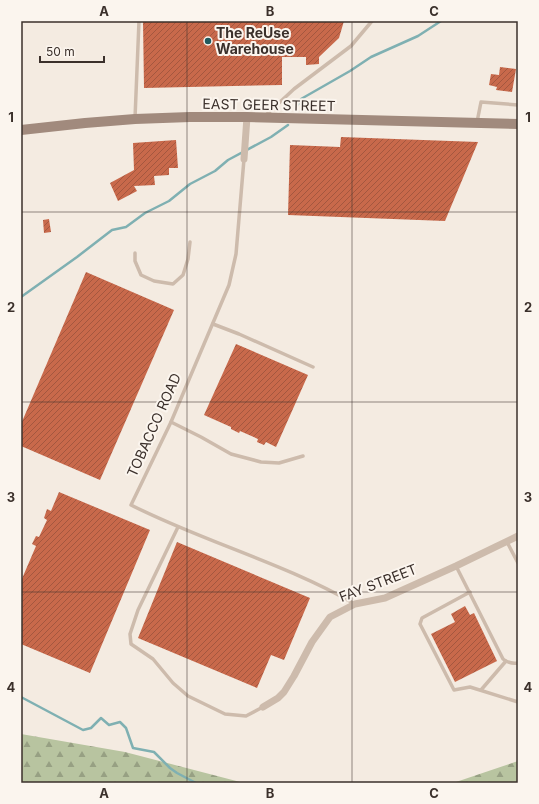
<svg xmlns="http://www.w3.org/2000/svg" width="539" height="804" viewBox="0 0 539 804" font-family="Inter,sans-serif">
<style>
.forest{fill:url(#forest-firs)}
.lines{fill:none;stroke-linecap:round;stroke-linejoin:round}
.stream{stroke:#7fb0b2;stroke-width:2.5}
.building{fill:url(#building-hatch)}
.lane{stroke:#cdbbac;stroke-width:3.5}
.street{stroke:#cdbbac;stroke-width:7}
.secondary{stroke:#a18a7d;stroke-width:10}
.grid{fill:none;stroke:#3b302b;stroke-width:1;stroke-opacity:0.55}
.poi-dot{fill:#1f5a5e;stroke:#fbf5ee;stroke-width:1.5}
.labels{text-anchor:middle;stroke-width:4;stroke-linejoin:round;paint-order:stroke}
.poi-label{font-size:14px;font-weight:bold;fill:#3b302b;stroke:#fbf5ee;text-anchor:start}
.street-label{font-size:14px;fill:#3b302b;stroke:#fbf5ee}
.neatline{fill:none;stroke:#3b302b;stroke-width:1.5}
.grid-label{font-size:13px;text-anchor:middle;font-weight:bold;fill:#3b302b}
</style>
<defs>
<pattern id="forest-firs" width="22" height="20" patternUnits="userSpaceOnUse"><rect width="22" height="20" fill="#b8c4a0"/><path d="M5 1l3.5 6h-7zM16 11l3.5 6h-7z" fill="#97a083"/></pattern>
<pattern id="building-hatch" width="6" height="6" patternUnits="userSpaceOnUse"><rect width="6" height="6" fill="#c8694b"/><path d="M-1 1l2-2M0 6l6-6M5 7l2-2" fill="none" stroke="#a4573f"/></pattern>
</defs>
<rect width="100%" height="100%" fill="#f4ebe1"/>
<g class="forest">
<polygon points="21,734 125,752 244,783 24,783 21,780"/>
<polygon points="518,761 518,783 453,783"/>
</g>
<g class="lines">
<g class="stream">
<polyline points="296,108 301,99 350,71 371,57 418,36 441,21"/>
<polyline points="21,297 77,257 112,230 126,227 145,213 169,201 190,184 215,171 228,160 271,137 288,125"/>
<polyline points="21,697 83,730 91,728 101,718 109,725 120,722 126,728 133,748 154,752 170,768 177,773 196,783"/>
</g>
</g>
<g class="building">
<polygon points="143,21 344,21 339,38 319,57 319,64 306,65 306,57 282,57 282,85 144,88"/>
<polygon points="500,67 516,69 512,92 496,90 497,87 489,85 491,74 499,75"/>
<polygon points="341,137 478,142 445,221 288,215 290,145 340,147"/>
<polygon points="176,140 178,168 169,168 169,175 154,176 155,185 134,186 137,191 118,201 110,183 134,170 133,143"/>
<polygon points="49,219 51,232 44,233 43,220"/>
<polygon points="86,272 174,310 100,480 21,446 21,424"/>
<polygon points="236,344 308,375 276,447 266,442 264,445 257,442 258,439 240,431 239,433 231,429 231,427 204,415"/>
<polygon points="59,492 150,530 90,673 21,644 21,581 36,546 32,544 36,536 39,537 47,520 44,518 47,509 51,511"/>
<polygon points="177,542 310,598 284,660 271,655 257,688 138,638"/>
<polygon points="465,606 470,615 474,613 497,661 455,682 431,634 455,622 451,614"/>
</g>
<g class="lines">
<g class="lane">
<polyline points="265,116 294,89 351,46 372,21"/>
<polyline points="135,118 139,21"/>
<polyline points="477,122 481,102 518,105"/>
<path d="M244 159 236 254 229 285 171 422 131 505C204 542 284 563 355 604"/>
<polyline points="135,253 135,261 141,275 154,281 173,284 183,275 188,259 190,242"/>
<polyline points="213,324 239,334 313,367"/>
<polyline points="171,422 201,437 231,454 261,462 279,463 303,456"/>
<polyline points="178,527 138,610 130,634 131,644 153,659 173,683 188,696 225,714 246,716 263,707"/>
<polyline points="507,542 518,563"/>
<path d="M456 566 503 659C508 663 512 664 518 663"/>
<polyline points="470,592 422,618 420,624 454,690 470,687 518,702"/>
<polyline points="481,690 506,661"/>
</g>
<g class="street">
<polyline points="244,159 247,117"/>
<polyline points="263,707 278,698 284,692 294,676 312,642 330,617 355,604 385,598 456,566 518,536"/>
</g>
<polyline class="secondary" points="21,130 85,123 135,119 190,117 247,117 518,124"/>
</g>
<path class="grid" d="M187 21V783M352 21V783M21 212H518M21 402H518M21 592H518"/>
<circle class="poi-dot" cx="208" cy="41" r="4"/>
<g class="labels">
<g class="poi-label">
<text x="216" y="38">The ReUse<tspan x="216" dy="16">Warehouse</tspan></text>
</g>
<g class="street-label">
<text transform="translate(269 105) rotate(1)" y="5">EAST GEER STREET</text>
<text transform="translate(154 425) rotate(-66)" y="5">TOBACCO ROAD</text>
<text transform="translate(378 583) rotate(-21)" y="5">FAY STREET</text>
</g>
</g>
<rect width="539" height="804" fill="none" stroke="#fbf5ee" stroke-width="44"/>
<path d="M40 56v6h64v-6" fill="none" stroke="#3b302b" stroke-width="2"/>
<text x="46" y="56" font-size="12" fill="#3b302b" stroke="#fbf5ee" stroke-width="3" paint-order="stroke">50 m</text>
<rect x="22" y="22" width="495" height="760" class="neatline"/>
<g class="grid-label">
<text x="104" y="16">A</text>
<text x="270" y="16">B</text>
<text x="434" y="16">C</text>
<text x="11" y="122">1</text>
<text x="528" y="122">1</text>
<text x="11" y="312">2</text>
<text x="528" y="312">2</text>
<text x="11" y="502">3</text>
<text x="528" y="502">3</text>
<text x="11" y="692">4</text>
<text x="528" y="692">4</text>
<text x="104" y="798">A</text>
<text x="270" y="798">B</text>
<text x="434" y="798">C</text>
</g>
</svg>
